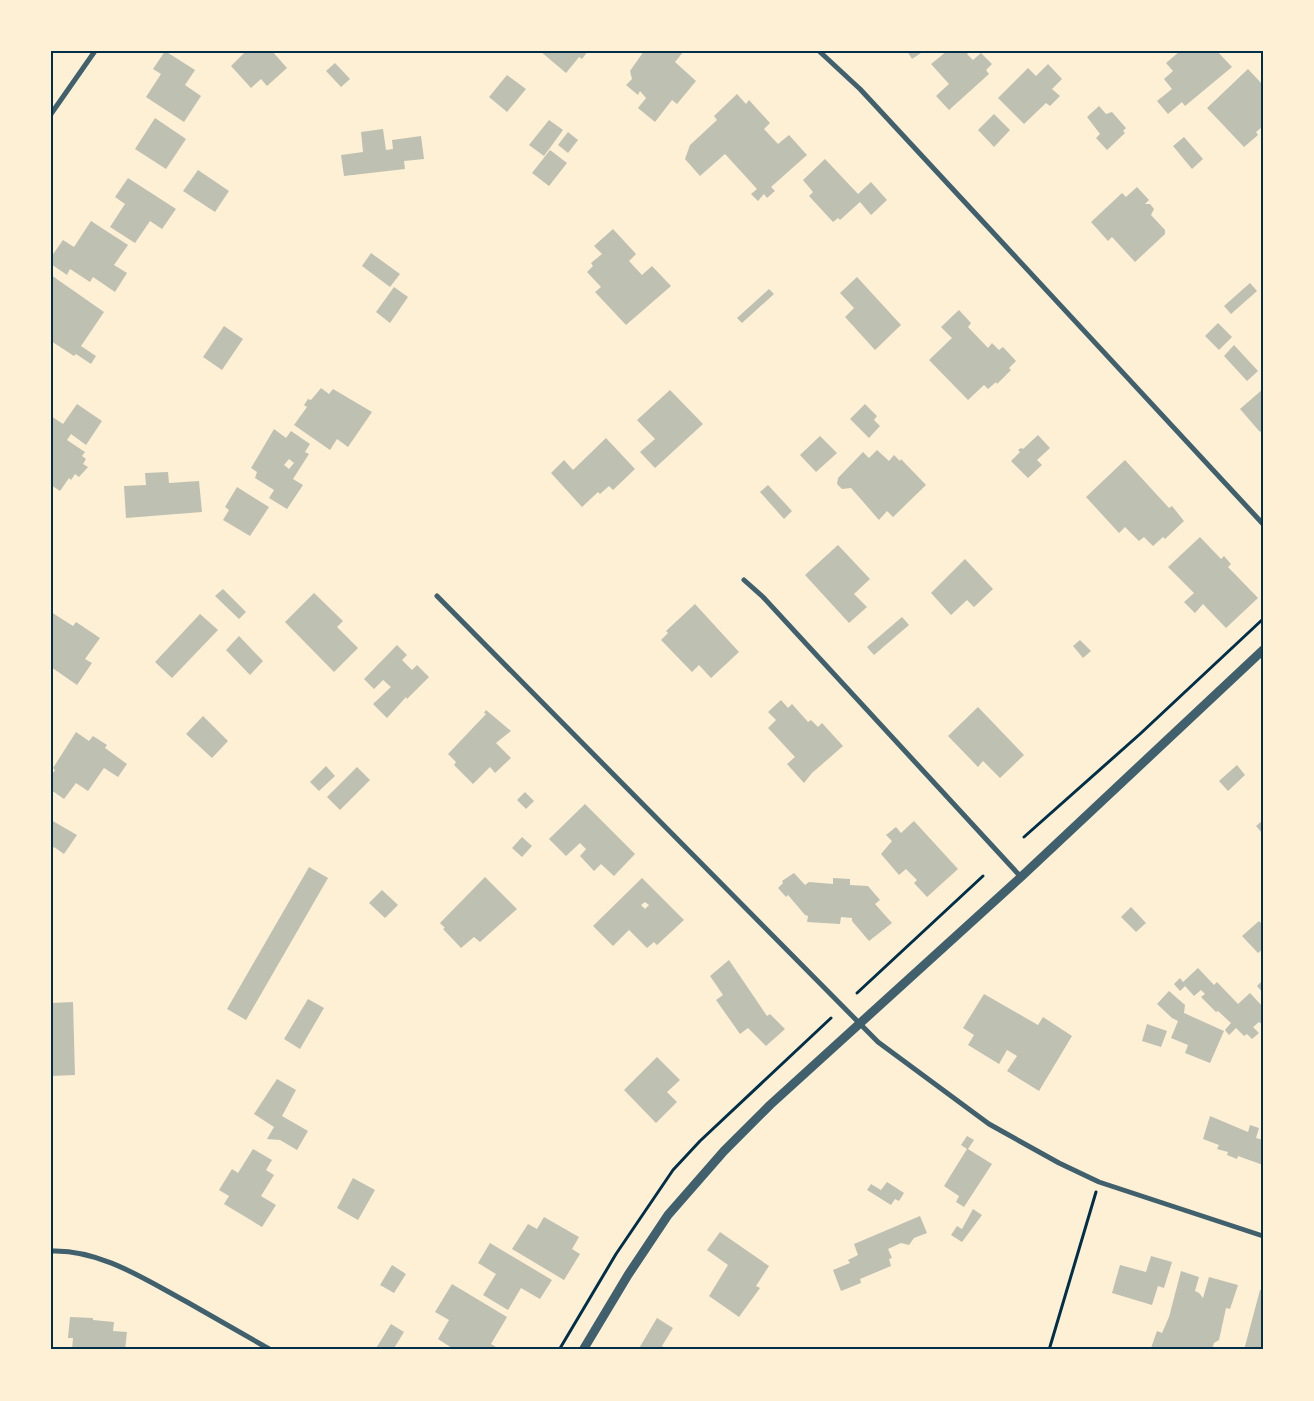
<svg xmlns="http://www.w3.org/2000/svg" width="1314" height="1401" viewBox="0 0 1314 1401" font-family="Arial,sans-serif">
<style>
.building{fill:#bec0b2;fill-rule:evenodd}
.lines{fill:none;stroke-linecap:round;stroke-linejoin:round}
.path{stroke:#003049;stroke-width:3}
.minor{stroke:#3f606c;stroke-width:5}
.tertiary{stroke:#3f606c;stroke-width:9}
.neatline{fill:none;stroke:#003049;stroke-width:2}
</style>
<rect width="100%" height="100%" fill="#fdf0d5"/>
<g class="building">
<polygon points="165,51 195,70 185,85 201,96 184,122 146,97 161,74 153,69"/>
<polygon points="246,51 272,51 287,68 267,86 261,79 251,88 231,66"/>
<polygon points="540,51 588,51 582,59 579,57 566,73"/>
<polygon points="644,51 684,51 675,62 696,81 677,104 672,100 655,122 638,108 646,98 640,91 638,95 626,85 632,79 630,71"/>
<polygon points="907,51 924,51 912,59"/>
<polygon points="947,51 970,51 967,54 973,60 981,53 992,64 986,70 989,74 949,110 936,96 949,84 931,64"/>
<polygon points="1180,51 1217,51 1232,67 1185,106 1182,102 1168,114 1157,101 1172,89 1164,79 1173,71 1166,63"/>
<polygon points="335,63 350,79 341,87 326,71"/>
<polygon points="1048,64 1062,79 1052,89 1060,96 1050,106 1046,103 1024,124 998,98 1028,68 1036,76"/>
<polygon points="1248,69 1261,83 1263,81 1263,126 1256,132 1258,135 1244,147 1207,108"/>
<polygon points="507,75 526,89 507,112 489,97"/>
<polygon points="737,94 746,104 749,100 770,123 764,129 778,144 789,135 807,155 771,187 775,191 767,198 764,194 758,201 751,194 757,189 725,154 700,176 685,159 690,145 717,120 714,116"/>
<polygon points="1099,106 1106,114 1112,112 1126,128 1123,131 1125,133 1107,150 1096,138 1100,134 1087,117"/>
<polygon points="994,114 1010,130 994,147 978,130"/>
<polygon points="155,118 186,139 166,169 135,149"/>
<polygon points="549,120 563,130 544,156 529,145"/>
<polygon points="383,129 386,150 393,149 392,140 421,136 424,159 404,161 405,169 344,176 341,155 363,152 361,132"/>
<polygon points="568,132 578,140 568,153 558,145"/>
<polygon points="1184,137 1203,159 1192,169 1173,146"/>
<polygon points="550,150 567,163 549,186 532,173"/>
<polygon points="825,159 858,194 871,182 887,200 871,215 860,202 840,220 838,218 833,222 809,196 813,192 803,180"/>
<polygon points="198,170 229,191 215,212 183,191"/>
<polygon points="128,178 176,209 162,229 150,221 135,243 110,227 125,204 115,197"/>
<polygon points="1137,187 1149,200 1145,204 1150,204 1154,209 1151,215 1165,230 1165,234 1135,262 1112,237 1108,241 1091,222 1122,193 1126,197"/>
<polygon points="91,221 128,245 114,265 127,273 115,292 93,277 90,282 70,269 67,275 51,264 51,257 63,240 74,247"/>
<polygon points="613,229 636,254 629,261 642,275 652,266 671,286 626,325 595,292 601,287 587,272 593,266 591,263 602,254 594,246"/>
<polygon points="371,253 400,274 390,287 362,266"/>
<polygon points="51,275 104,312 81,346 96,356 91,364 76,354 74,356 51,341"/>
<polygon points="857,277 901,325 875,350 845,317 854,308 840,293"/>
<polygon points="1250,283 1257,291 1231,314 1224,306"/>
<polygon points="394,287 408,297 390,323 376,312"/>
<polygon points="769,289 774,294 742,323 737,318"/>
<polygon points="959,310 971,323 968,327 988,348 992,343 999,350 1003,347 1016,361 1009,368 1011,370 997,384 996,382 988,389 984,385 968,400 929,360 952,338 941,327"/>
<polygon points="1218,323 1232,337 1219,350 1205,336"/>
<polygon points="224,326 243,339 222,370 203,357"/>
<polygon points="1234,345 1258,371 1247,381 1224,356"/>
<polygon points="321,388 329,394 333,389 372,412 348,447 337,439 330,450 294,425 307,407 304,405 308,399 311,400"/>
<polygon points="1263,389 1263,429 1260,432 1240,409"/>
<polygon points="670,390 703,424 655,468 640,452 655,439 637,420"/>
<polygon points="77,404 102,421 86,445 71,434 67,440 85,452 82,456 86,459 83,464 88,467 79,477 75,474 71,480 69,478 60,491 51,485 51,416 63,424"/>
<polygon points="865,404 877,416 874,420 880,426 869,438 850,419"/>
<path d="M274 429 286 438 291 431 310 444 305 452 309 454 293 479 303 485 287 509 269 498 274 490 255 478 257 472 251 468ZM289 459 294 463 289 469 284 465Z"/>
<polygon points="1038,435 1050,448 1037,460 1042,465 1028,478 1011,461 1020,452 1018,450 1021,448 1023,449"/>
<polygon points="820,436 837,453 816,472 800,455"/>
<polygon points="606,438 635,469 613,490 609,486 600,494 598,492 582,507 551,473 564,460 573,470"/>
<polygon points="877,450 889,461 894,455 900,461 901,459 926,485 893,517 887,511 879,520 851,488 842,489 837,484 838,478 863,452 869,458"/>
<polygon points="1125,460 1169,508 1172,506 1184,521 1165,539 1163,537 1153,546 1144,537 1139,541 1125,527 1119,533 1086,497"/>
<polygon points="168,472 169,483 199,481 202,512 126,518 124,486 146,485 145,473"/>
<polygon points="768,485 792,511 784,519 760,492"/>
<polygon points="237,487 269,507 250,536 223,520 229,510 225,507"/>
<polygon points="1200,537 1221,559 1224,556 1231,564 1228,567 1258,598 1226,628 1203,604 1195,613 1184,602 1194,593 1168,567"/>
<polygon points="838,545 870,579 854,594 867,607 849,623 805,575"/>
<polygon points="965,559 993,589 974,607 967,600 951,615 931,593"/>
<polygon points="223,589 246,612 239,619 215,596"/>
<polygon points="314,593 343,621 337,627 358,648 334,672 285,622"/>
<polygon points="695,604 739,652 711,678 699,665 692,672 661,640 668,633 666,631"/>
<polygon points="51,612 73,626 76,622 100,638 85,659 92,663 77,685 51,667"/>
<polygon points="200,614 218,630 172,678 155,662"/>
<polygon points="902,617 909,625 874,655 867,647"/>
<polygon points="239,636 263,661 250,675 226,650"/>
<polygon points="1080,640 1091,651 1083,658 1073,646"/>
<polygon points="397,645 407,655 402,660 412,670 417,665 429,677 407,699 406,697 387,718 373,704 391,687 383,680 374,689 364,679"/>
<polygon points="781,700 788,708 792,704 808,722 811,720 818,727 822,723 843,746 812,773 804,783 787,764 795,757 768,728 776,720 768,712"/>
<polygon points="978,707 1024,755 1000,778 983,761 978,767 948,736"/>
<polygon points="486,710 511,731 496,743 511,758 495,773 490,767 473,784 454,765 456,762 448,754 486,714 484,713"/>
<polygon points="203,716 228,741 212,758 186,734"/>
<polygon points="76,732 89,741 93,736 107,745 105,748 127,764 118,777 104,768 88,791 76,783 64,799 51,790 51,776 55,770 53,768"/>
<polygon points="1237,765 1245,775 1228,791 1219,781"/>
<polygon points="326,766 335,776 319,791 310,782"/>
<polygon points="357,767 370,780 340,810 327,797"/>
<polygon points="525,792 534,801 526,809 517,800"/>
<polygon points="585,804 635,854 614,876 601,864 594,871 580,856 586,849 580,843 566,856 549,839"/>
<polygon points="51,820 77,835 64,854 54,847 51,851"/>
<polygon points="1263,820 1263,834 1256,826"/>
<polygon points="914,821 958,869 927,897 914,883 917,880 906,869 899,875 881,854 892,841 886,835 896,827 901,833"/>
<polygon points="522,837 532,846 522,857 512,848"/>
<polygon points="309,867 328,878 246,1020 227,1009"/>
<polygon points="794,873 805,885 809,882 833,884 833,878 850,879 850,885 868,886 880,900 875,904 892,923 869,941 852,921 852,918 841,917 840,924 807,922 808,916 805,915 788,895 786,897 778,888 783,883 782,881"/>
<polygon points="485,877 517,909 480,942 474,937 461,948 443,929 445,928 440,923"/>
<path d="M642 878 684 920 657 945 654 942 647 948 629 930 613 946 593 926ZM645 902 649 905 645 909 641 905Z"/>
<polygon points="382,890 398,905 385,918 369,903"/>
<polygon points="1131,907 1146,923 1136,932 1121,917"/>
<polygon points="1259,921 1263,925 1263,949 1258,953 1242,936"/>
<polygon points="729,960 767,1016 770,1014 785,1029 766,1046 748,1028 740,1034 716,1000 723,995 710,976"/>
<polygon points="1198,968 1214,985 1217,982 1238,1004 1250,993 1263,1007 1263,1025 1259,1022 1253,1027 1259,1033 1252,1039 1247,1034 1244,1036 1236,1028 1229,1035 1225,1030 1231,1023 1218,1011 1216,1012 1201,997 1205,994 1201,990 1194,996 1185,986 1180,991 1174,984 1180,978 1183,982"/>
<polygon points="1263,980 1263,993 1257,986"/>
<polygon points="1169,991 1185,1005 1184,1013 1224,1031 1210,1063 1185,1053 1188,1045 1171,1038 1178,1021 1172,1018 1157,1004"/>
<polygon points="984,994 1038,1025 1043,1017 1072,1036 1039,1091 1007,1071 1017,1056 1007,1050 999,1064 968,1045 974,1035 963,1028"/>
<polygon points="308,999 324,1008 300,1049 284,1039"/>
<polygon points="73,1002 75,1075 51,1076 51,1003"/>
<polygon points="1147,1024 1167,1031 1161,1047 1142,1041"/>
<polygon points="657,1057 680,1080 667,1092 677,1102 656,1123 624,1090"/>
<polygon points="277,1079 296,1090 282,1116 308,1131 297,1150 280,1140 267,1139 274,1127 254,1114"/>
<polygon points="1210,1116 1248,1132 1250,1125 1259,1128 1256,1138 1263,1140 1263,1165 1238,1156 1237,1159 1227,1155 1228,1152 1217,1149 1219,1145 1203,1139"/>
<polygon points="967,1136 974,1140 968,1149 992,1164 964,1207 956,1202 959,1196 944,1186 967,1149 961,1145"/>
<polygon points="253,1149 272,1160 266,1170 274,1175 261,1196 276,1205 262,1227 224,1204 229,1196 219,1190 232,1169 238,1173"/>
<polygon points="353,1178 375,1190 358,1220 337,1208"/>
<polygon points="887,1182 904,1193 899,1201 895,1199 891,1205 867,1190 871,1184 881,1190"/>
<polygon points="973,1209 982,1215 962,1242 951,1235 957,1226 962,1229"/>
<polygon points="920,1216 927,1233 914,1238 909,1245 901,1243 888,1249 892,1258 889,1259 891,1266 860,1279 861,1283 841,1291 833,1270 850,1263 848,1260 858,1255 854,1244"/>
<polygon points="544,1217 579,1237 572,1249 580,1254 564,1280 512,1249 528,1224 537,1229"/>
<polygon points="720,1232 769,1266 756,1286 760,1288 739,1317 709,1296 728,1265 707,1250"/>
<polygon points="490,1243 552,1280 540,1299 521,1288 508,1310 483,1295 496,1274 478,1263"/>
<polygon points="1151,1256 1172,1262 1164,1288 1158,1286 1152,1305 1112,1293 1120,1265 1146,1272"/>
<polygon points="392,1265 406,1274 394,1293 380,1285"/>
<polygon points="1181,1271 1199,1277 1195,1291 1199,1293 1203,1298 1209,1277 1238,1285 1230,1309 1226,1308 1219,1340 1214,1343 1212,1350 1157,1350 1151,1348 1157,1331 1162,1333 1169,1317"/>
<polygon points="452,1284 507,1317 491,1344 501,1350 455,1350 438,1339 449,1320 435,1312"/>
<polygon points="1260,1290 1263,1290 1263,1350 1244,1350"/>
<polygon points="70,1317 93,1318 93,1320 114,1322 113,1331 127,1332 125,1350 72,1350 73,1338 68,1338"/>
<polygon points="657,1318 673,1328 662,1346 665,1348 638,1350"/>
<polygon points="391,1324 404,1332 393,1350 375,1350"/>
</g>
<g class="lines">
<g class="path">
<polyline points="1024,837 1140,734 1263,619"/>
<polyline points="857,993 983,876"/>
<polyline points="559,1350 616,1254 673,1170 700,1141 831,1018"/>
<polyline points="1049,1350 1096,1192"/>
</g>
<g class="minor">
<polyline points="819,51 860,89 1263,524"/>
<polyline points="51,114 95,51"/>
<polyline points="744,580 763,597 1021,877"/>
<polyline points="437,596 878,1042 989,1124 1059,1163 1099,1182 1263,1236"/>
<path d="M51 1251C100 1249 146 1280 187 1302 215 1318 243 1334 271 1350"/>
</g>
<polyline class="tertiary" points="583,1350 628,1275 668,1215 724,1151 770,1105 1021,877 1263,650"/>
</g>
<rect width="1314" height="1401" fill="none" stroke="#fdf0d5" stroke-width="105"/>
<rect x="52" y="52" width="1210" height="1296" class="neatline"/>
</svg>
